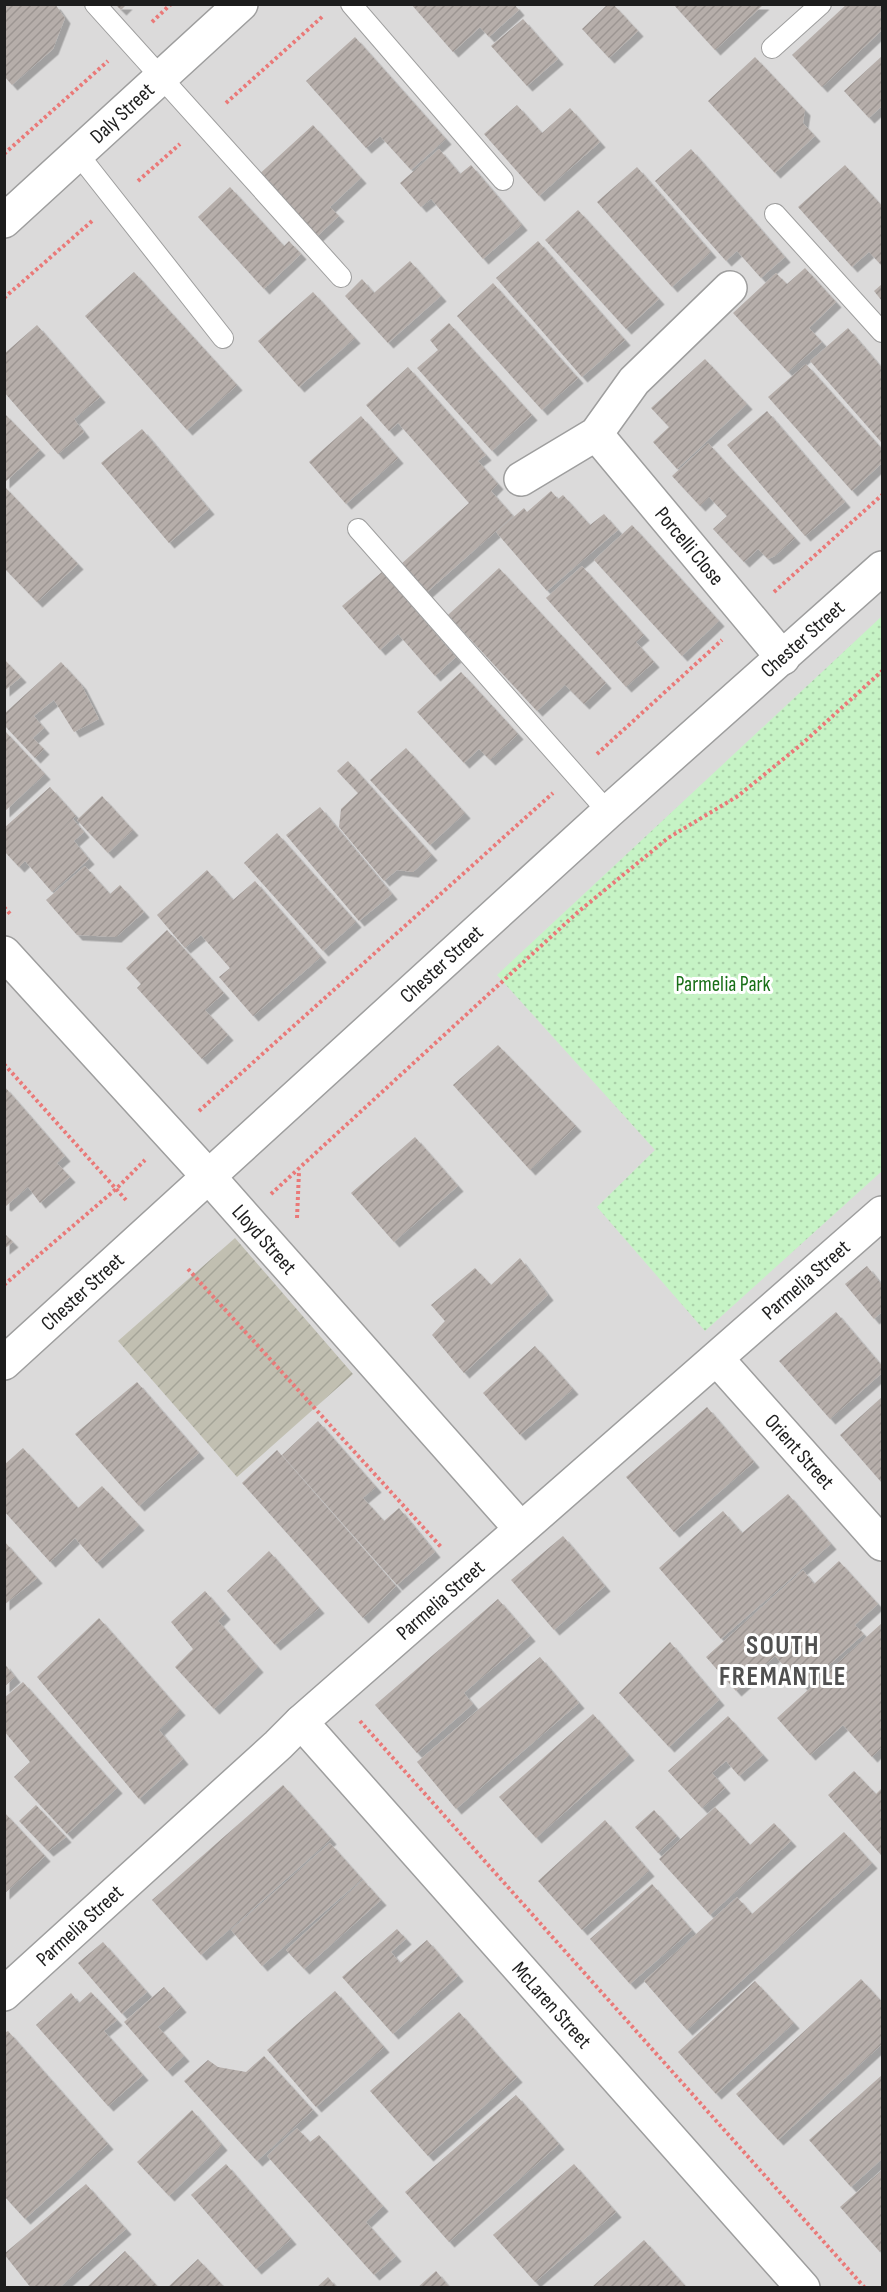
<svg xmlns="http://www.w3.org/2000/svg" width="887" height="2292" viewBox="0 0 887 2292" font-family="'Sofia Sans Condensed',sans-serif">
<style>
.residential{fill:#dbdada}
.construction{fill:url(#construction-furrows)}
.park{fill:url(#park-dots)}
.building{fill:url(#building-hatch);filter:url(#shadow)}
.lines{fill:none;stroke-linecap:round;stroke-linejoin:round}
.service-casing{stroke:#9e9e9e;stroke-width:22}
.minor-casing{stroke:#9e9e9e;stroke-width:36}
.path{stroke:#ea7978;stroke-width:4;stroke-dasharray:3 3;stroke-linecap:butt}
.service{stroke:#fff;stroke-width:20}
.minor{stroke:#fff;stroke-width:33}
.labels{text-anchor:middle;stroke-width:6;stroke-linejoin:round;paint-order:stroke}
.street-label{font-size:21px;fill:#1d1d1d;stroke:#fff}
.park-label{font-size:21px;fill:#186f17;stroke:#fff}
.district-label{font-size:27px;font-weight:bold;letter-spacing:1.5px;fill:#505050;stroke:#fff}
</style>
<defs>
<pattern id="construction-furrows" width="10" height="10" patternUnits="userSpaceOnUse" patternTransform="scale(1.5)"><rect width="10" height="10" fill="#c1bfb1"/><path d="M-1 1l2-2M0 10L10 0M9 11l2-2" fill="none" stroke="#a5a498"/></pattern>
<pattern id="park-dots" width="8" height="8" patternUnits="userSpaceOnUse" patternTransform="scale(1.5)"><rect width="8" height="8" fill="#c6f3c5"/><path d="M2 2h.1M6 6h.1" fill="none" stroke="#aad0a9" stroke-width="1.8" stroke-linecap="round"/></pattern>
<pattern id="building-hatch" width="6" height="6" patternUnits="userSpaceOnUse" patternTransform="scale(1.5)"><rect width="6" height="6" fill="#b6aeaa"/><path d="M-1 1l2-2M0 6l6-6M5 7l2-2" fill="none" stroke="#9c9592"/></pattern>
<filter id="shadow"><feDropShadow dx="5.5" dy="5.5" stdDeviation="0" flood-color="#0004"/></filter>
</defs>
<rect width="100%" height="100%" fill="#ede9e4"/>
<rect class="residential" x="5" y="5" width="877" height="2282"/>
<polygon class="construction" points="235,1238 353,1374 237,1477 118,1341"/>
<polygon class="park" points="882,616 882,1171 705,1331 597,1207 655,1150 497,975"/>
<g class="building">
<polygon points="4,4 55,4 65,18 53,49 12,85 4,76"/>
<polygon points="115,4 127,4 121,10"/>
<polygon points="411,4 514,4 519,10 489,37 480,27 453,52"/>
<polygon points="608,4 613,4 638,31 609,58 582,29"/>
<polygon points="673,4 764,4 715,50"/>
<polygon points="847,4 882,4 882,30 822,87 792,55"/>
<polygon points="523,19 558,59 527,86 491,46"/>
<polygon points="355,37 446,139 411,170 380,136 366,148 306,81"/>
<polygon points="882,56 882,106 869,118 844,91"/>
<polygon points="755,57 805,110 803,123 815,136 775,173 708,101"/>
<polygon points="517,105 542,133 570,108 600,142 539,196 484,134"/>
<polygon points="313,125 361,178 330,207 339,216 312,241 255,178"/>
<polygon points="439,149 460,174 471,165 522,225 483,259 431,199 421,207 400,183"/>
<polygon points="691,149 785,257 761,278 737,251 726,261 655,181"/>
<polygon points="845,165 882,206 882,266 869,252 852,267 798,207"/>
<polygon points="637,167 711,252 672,287 597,202"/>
<polygon points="230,187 284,246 289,241 301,254 264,289 198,217"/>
<polygon points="578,210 659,299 626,329 545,240"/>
<polygon points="538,241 625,340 582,377 496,278"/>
<polygon points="410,261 441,296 388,343 345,296 362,279 374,293"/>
<polygon points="805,268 836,302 809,328 822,342 788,372 733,313 776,273 787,284"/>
<polygon points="134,272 237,385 187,430 85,316"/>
<polygon points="493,283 578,378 542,410 457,316"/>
<polygon points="882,284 882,301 874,291"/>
<polygon points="313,292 355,338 299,387 258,341"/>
<polygon points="449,323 532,415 492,451 417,368 438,350 430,340"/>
<polygon points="37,325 100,397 74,419 84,432 58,454 4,392 4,354"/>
<polygon points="848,328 882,368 882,443 810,361"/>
<polygon points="705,359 747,404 677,469 653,442 669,427 651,408"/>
<polygon points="806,364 882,449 882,463 852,491 768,397"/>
<polygon points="408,367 486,455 478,461 498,484 491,491 513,516 426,593 400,565 469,503 398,423 389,431 366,405"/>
<polygon points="767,411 845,502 805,536 727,445"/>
<polygon points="4,413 40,450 4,483"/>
<polygon points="361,416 398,458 346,504 309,462"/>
<polygon points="142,429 209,509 169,543 101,463"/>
<polygon points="708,443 795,538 775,556 768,559 758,549 744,562 713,529 727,516 709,497 700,506 672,476"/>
<polygon points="4,486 78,564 37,602 4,568"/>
<polygon points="551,491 558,499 563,495 590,525 604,514 618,530 547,591 496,532 524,508 527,512"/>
<polygon points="632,525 719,621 682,656 594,560"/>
<polygon points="582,566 644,635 636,642 654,662 626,687 546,598"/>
<polygon points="499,568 606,683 584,704 565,685 537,711 448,615"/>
<polygon points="382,572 456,657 435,676 398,634 380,650 342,606"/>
<polygon points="4,659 21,677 4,691"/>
<polygon points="61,662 81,684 99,719 74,732 54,700 34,716 44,728 33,738 44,749 35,758 4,725 4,714"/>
<polygon points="461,672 518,734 490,760 479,749 464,763 417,712"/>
<polygon points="4,730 45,774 4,812"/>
<polygon points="406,748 465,813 430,845 370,780"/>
<polygon points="348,761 432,855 413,872 397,870 384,881 339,827 341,809 358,793 337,771"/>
<polygon points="50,787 76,816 47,841 73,819 84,832 74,841 89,859 52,892 25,861 19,867 4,851 4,828"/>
<polygon points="102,796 133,830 108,853 77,820"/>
<polygon points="320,807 392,894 359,921 286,835"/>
<polygon points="277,833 356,922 323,951 244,863"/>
<polygon points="85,866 110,894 120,885 144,912 116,937 77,935 46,900"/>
<polygon points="207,870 233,900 255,881 321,957 253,1016 219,977 230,968 201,935 185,948 157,915"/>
<polygon points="167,930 224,993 205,1010 228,1035 202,1059 137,988 141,984 126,968"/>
<polygon points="498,1045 576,1126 530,1170 453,1085"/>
<polygon points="4,1086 65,1156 57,1163 70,1177 40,1203 28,1187 6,1206 4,1205"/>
<polygon points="415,1137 458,1186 394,1242 351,1193"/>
<polygon points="4,1233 13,1242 4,1249"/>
<polygon points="520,1258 548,1295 464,1373 432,1335 445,1321 431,1305 475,1268 491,1285"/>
<polygon points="867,1266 882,1285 882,1312 874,1319 845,1284"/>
<polygon points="836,1312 882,1366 882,1373 830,1419 779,1361"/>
<polygon points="535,1346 573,1389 520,1435 483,1393"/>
<polygon points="137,1382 199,1453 139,1506 75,1434"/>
<polygon points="882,1397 882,1483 840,1435"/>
<polygon points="707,1407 754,1462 674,1532 626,1477"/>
<polygon points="318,1421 376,1487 363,1498 384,1521 399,1508 435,1552 397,1585 282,1455"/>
<polygon points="23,1448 78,1508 102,1486 139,1525 97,1563 75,1538 50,1562 4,1511 4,1465"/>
<polygon points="277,1450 396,1586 363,1618 242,1483"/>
<polygon points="788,1494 831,1544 721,1639 659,1568 723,1511 742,1533"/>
<polygon points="563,1536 605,1586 554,1630 511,1580"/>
<polygon points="4,1541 37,1578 4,1605"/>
<polygon points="269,1551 319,1608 275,1645 227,1591"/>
<polygon points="839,1561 878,1604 855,1625 864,1634 804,1687 775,1656 736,1691 706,1657 803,1570 814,1584"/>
<polygon points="205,1591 225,1614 218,1621 258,1667 214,1709 175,1667 193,1649 171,1622"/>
<polygon points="498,1599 530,1636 464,1693 473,1704 417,1753 375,1705"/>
<polygon points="99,1618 180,1710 159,1730 183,1759 139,1799 37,1677"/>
<polygon points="882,1623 882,1747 872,1757 843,1725 810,1755 777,1718"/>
<polygon points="670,1642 719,1700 669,1747 619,1693"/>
<polygon points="540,1657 579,1703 456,1809 417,1762"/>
<polygon points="4,1663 15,1677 4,1687"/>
<polygon points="23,1682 117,1788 67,1834 14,1777 30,1762 4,1731 4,1698"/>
<polygon points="593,1714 629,1755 536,1838 499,1797"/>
<polygon points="728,1716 763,1755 739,1776 726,1761 712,1773 725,1788 702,1808 668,1771"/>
<polygon points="854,1771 876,1794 882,1788 882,1856 828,1795"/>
<polygon points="283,1785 331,1839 201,1955 152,1900"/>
<polygon points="36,1805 66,1837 48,1851 19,1821"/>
<polygon points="715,1807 750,1845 774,1823 791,1841 710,1915 659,1859"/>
<polygon points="654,1810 677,1836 658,1853 635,1827"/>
<polygon points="4,1812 45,1856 4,1894"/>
<polygon points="605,1820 649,1871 582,1930 538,1881"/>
<polygon points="844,1832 872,1863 687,2030 644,1981 737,1897 752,1914"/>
<polygon points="330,1843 362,1879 262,1966 231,1930"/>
<polygon points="363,1880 381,1900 304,1969 286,1950"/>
<polygon points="652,1884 692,1930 630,1984 590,1939"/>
<polygon points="397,1929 406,1939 391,1952 400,1963 427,1940 458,1976 393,2034 342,1977"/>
<polygon points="103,1942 147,1992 122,2014 78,1963"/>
<polygon points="861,1979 882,2002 882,2044 778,2140 736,2094"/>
<polygon points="755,1981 794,2023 716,2094 678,2052"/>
<polygon points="164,1987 181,2007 158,2027 184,2056 167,2071 124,2022"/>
<polygon points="335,1991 384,2047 316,2107 267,2050"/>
<polygon points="91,1992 117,2020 104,2031 143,2075 108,2106 36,2025 71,1993 79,2003"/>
<polygon points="459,2012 517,2077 428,2156 370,2091"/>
<polygon points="8,2031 108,2144 25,2219 4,2196 4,2033"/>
<polygon points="264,2056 313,2110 257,2161 184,2081 208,2060 218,2067 246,2072"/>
<polygon points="882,2075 882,2159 851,2187 809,2140"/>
<polygon points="516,2095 559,2144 449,2242 405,2192"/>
<polygon points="192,2110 222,2145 169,2196 137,2162"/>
<polygon points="297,2128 310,2142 319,2135 383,2206 366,2222 396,2256 374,2275 267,2156"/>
<polygon points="226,2164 291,2239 256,2269 191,2195"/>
<polygon points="574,2164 616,2212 535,2282 493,2235"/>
<polygon points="882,2170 882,2249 880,2252 840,2207"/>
<polygon points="86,2184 126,2229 59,2288 31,2288 4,2254"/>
<polygon points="644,2240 687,2288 591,2288"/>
<polygon points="125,2251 159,2288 86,2288"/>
<polygon points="198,2259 225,2288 167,2288"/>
<polygon points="436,2271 450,2288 417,2288"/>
<polygon points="328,2277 337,2288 316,2288"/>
</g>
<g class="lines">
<defs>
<g id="service">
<polyline points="95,4 341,277"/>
<polyline points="351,4 503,180"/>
<polyline points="772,48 821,4"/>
<polyline points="78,154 223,338"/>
<polyline points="775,214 882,332"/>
<polyline points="358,529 608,812"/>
</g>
<g id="minor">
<path id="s1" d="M4 221 241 4"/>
<path id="s2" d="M596 434 783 658"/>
<polyline points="521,479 596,434 634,381 730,288"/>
<path id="s3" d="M4 953 209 1177 521 1529"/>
<path id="s4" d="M717 1359 882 1544"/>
<path id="s5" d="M4 1363 608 812 882 568"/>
<path id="s6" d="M301 1722 803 2288"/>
<path id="s7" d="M4 1994 278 1745 301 1722 882 1213"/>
</g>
</defs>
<use href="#service" class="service-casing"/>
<use href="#minor" class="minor-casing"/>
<g class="path">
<polyline points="152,22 171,4"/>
<polyline points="226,103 323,16"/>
<polyline points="4,154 108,61"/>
<polyline points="138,181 180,144"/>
<polyline points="4,298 92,221"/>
<polyline points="774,592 882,495"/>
<polyline points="597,754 722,640"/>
<polyline points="4,907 12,916"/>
<polyline points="4,1064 126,1200"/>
<polyline points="199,1111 553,793"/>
<polyline points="271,1194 578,912 668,838 738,796 803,743 882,671"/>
<polyline points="297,1218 299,1172"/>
<polyline points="188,1269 442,1548"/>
<polyline points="4,1285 116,1189 145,1160"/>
<polyline points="360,1721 865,2288"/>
</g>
<use href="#service" class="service"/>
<use href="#minor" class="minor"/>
</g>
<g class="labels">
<g class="street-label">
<text dy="7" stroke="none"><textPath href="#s1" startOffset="160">Daly Street</textPath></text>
<text dy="7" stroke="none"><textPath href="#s2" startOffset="146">Porcelli Close</textPath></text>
<text dy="7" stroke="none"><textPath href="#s5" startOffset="1078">Chester Street</textPath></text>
<text dy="7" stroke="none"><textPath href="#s5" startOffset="592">Chester Street</textPath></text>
<text dy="7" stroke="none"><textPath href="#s3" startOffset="387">Lloyd Street</textPath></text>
<text dy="7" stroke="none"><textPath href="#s7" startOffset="1074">Parmelia Street</textPath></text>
<text dy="7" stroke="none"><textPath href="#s5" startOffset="106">Chester Street</textPath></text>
<text dy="7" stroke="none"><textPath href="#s4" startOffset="124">Orient Street</textPath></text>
<text dy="7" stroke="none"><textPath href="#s7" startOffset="588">Parmelia Street</textPath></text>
<text dy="7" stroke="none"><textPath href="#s7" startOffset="102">Parmelia Street</textPath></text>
<text dy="7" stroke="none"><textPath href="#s6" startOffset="378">McLaren Street</textPath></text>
</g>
<g class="park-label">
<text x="723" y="991">Parmelia Park</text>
</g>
<g class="district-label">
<text x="783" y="1654">SOUTH<tspan x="783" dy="31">FREMANTLE</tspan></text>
</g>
</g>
<rect width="887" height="2292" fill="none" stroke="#1d1d1d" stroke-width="12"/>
</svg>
